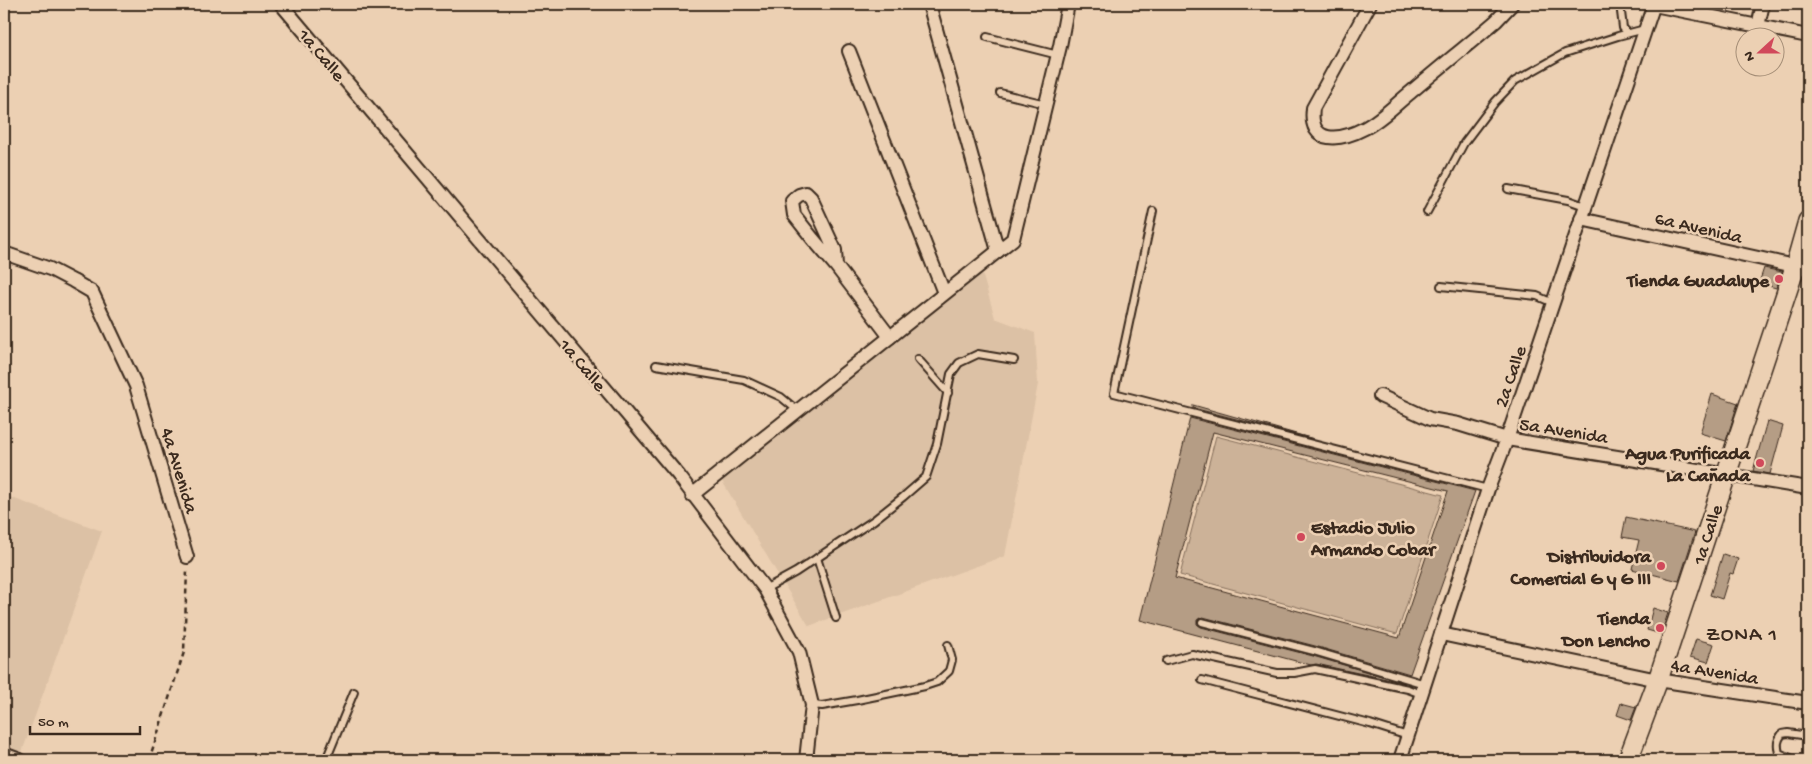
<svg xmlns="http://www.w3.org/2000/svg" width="1812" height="764" viewBox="0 0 1812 764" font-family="'Gochi Hand',sans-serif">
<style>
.built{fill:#dcc1a5}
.green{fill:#ccb298;stroke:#846e5b}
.building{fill:#b59d85;stroke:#3b2a1e;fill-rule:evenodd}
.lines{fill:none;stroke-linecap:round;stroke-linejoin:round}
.service-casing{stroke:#3b2a1e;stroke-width:10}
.minor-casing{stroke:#3b2a1e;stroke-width:16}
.primary-casing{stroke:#3b2a1e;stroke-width:22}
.path{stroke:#3b2a1e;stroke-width:2.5;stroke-dasharray:5 4;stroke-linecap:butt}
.service{stroke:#ecd0b3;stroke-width:6}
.minor{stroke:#ecd0b3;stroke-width:12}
.primary{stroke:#ecd0b3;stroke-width:19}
.poi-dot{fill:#d1495b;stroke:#ecd0b3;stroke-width:2}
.labels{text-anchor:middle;stroke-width:5;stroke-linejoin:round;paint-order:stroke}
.street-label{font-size:19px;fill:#3b2a1e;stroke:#ecd0b3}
.poi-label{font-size:19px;font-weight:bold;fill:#3b2a1e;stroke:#ecd0b3;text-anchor:end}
.quarter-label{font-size:21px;letter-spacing:1px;fill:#3b2a1e;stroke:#ecd0b3}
</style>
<rect width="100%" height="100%" fill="#ecd0b3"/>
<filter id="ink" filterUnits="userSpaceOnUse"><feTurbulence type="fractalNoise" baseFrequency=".02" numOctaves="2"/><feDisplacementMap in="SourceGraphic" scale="10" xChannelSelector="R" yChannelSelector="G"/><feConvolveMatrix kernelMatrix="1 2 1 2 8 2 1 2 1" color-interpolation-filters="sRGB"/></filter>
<g filter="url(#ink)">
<g class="built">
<polygon points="978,259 995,318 1035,333 1038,384 1005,556 809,626 719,476"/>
<polygon points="4,495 102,531 22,752 4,745"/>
</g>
<polygon class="green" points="1216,436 1443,495 1397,634 1180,575"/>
<g class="building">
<polygon points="1764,268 1782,272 1776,288 1759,283"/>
<polygon points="1712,394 1738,403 1726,441 1700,433"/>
<polygon points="1193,405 1314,439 1193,408"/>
<path d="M1190 418 1475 491 1410 674 1315 646 1203 617 1197 620V624L1201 627 1313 656 1405 683 1316 664 1311 665 1140 620ZM1213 432 1448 491 1399 638 1175 578Z"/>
<polygon points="1767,421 1783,426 1770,474 1753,471"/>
<polygon points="1626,517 1695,532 1679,581 1632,569 1639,540 1622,537"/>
<polygon points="1723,554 1738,559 1733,574 1730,573 1722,599 1710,595"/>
<polygon points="1653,608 1668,613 1661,634 1647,630"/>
<polygon points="1696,639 1714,644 1708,662 1690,657"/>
<polygon points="1621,703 1636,707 1631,720 1617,715"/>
</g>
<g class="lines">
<defs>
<g id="service">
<polyline points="1620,4 1623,28 1628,33"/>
<polyline points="987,37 1058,55"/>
<polyline points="1000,93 1046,104"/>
<polyline points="1508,189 1568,200 1585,206"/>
<polyline points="1153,211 1114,393 1488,489"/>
<polyline points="1427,212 1464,143 1495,102 1515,81 1565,53 1618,36 1645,29"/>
<polyline points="1441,286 1537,296 1553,303"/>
<polyline points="918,359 948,393"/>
<polyline points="656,365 744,380 781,397 798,411"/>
<polyline points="817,558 836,618"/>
<polyline points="765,589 796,572 874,520 903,497 926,477 937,444 951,374 959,363 978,354 1014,360"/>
<polyline points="1202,622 1314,651 1425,684"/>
<polyline points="1166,661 1192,654 1277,673 1294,673 1315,669 1408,689 1421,694"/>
<polyline points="1202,680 1370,724 1408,736"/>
<polyline points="812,705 822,706 857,700 925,686 937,682 949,671 952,660 948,645"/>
<polyline points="326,760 354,692"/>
<path d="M1795 760 1779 753C1777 745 1777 741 1782 734L1788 733 1808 736"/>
</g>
<g id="minor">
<polyline points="281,4 679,476 765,589 799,652 812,705 806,760"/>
<polyline points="929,4 998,251"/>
<path d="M1370 4 1313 108C1308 147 1342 140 1365 128 1382 119 1396 104 1411 92 1439 68 1468 45 1496 21L1512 4"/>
<polyline points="1654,5 1808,36"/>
<polyline points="1758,26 1763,4"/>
<polyline points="849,51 944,293"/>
<polyline points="1581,219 1808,269"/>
<polyline points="4,253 50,269 73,281 92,292 136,386 187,557"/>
<polyline points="836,266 835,250 811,198 806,193 799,195 792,201 794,215 813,239 836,266 890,337"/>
<polyline points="1380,396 1430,419 1458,424 1507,439 1808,488"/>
<polyline points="692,495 1013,239 1060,46 1068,4"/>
<polyline points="1441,634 1658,680 1808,703"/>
<polyline points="4,754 20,760"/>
<polyline points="1400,760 1488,489 1507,439 1654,4"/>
</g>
<polyline id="primary" points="1628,760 1658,680 1795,267 1808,221"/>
</defs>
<use href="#service" class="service-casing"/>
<use href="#minor" class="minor-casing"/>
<use href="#primary" class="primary-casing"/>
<polyline class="path" points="149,760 184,652 187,570"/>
<use href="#service" class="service"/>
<use href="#minor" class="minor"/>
<use href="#primary" class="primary"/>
</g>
</g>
<g class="poi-dot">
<circle cx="1779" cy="279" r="5"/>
<circle cx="1760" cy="463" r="5"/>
<circle cx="1301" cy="537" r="5"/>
<circle cx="1661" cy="566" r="5"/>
<circle cx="1660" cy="628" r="5"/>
</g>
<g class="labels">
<g class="street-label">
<text transform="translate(323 54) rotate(50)" y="7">1a Calle</text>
<text transform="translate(1699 226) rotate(13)" y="7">6a Avenida</text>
<text transform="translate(584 364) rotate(50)" y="7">1a Calle</text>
<text transform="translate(1509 376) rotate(-71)" y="7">2a Calle</text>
<text transform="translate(1564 429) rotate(9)" y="7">5a Avenida</text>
<text transform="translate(181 470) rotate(73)" y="7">4a Avenida</text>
<text transform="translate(1706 534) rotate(-72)" y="7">1a Calle</text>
<text transform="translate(1715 670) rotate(9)" y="7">4a Avenida</text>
</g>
<g class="poi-label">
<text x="1769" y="286">Tienda Guadalupe</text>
<text x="1750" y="459">Agua Purificada<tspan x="1750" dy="22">La Cañada</tspan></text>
<text x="1311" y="533" text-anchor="start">Estadio Julio<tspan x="1311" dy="22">Armando Cobar</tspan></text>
<text x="1651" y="562">Distribuidora<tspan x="1651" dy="22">Comercial G y G III</tspan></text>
<text x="1650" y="624">Tienda<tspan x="1650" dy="22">Don Lencho</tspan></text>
</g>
<g class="quarter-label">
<text x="1742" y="640">ZONA 1</text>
</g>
</g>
<rect width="1812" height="764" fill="none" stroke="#ecd0b3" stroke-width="20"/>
<rect x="10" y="10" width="1792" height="744" fill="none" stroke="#3b2a1e" stroke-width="2" filter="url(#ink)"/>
<g transform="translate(1760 52) rotate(249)"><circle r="24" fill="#ecd0b3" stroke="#a58e77"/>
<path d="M0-4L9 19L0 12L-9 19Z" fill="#d1495b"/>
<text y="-8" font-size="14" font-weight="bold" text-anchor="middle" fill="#3b2a1e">N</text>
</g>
<path d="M30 726v8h110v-8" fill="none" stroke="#3b2a1e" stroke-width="2.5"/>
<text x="38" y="726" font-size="15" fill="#3b2a1e" stroke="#ecd0b3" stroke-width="4" paint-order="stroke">50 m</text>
</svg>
